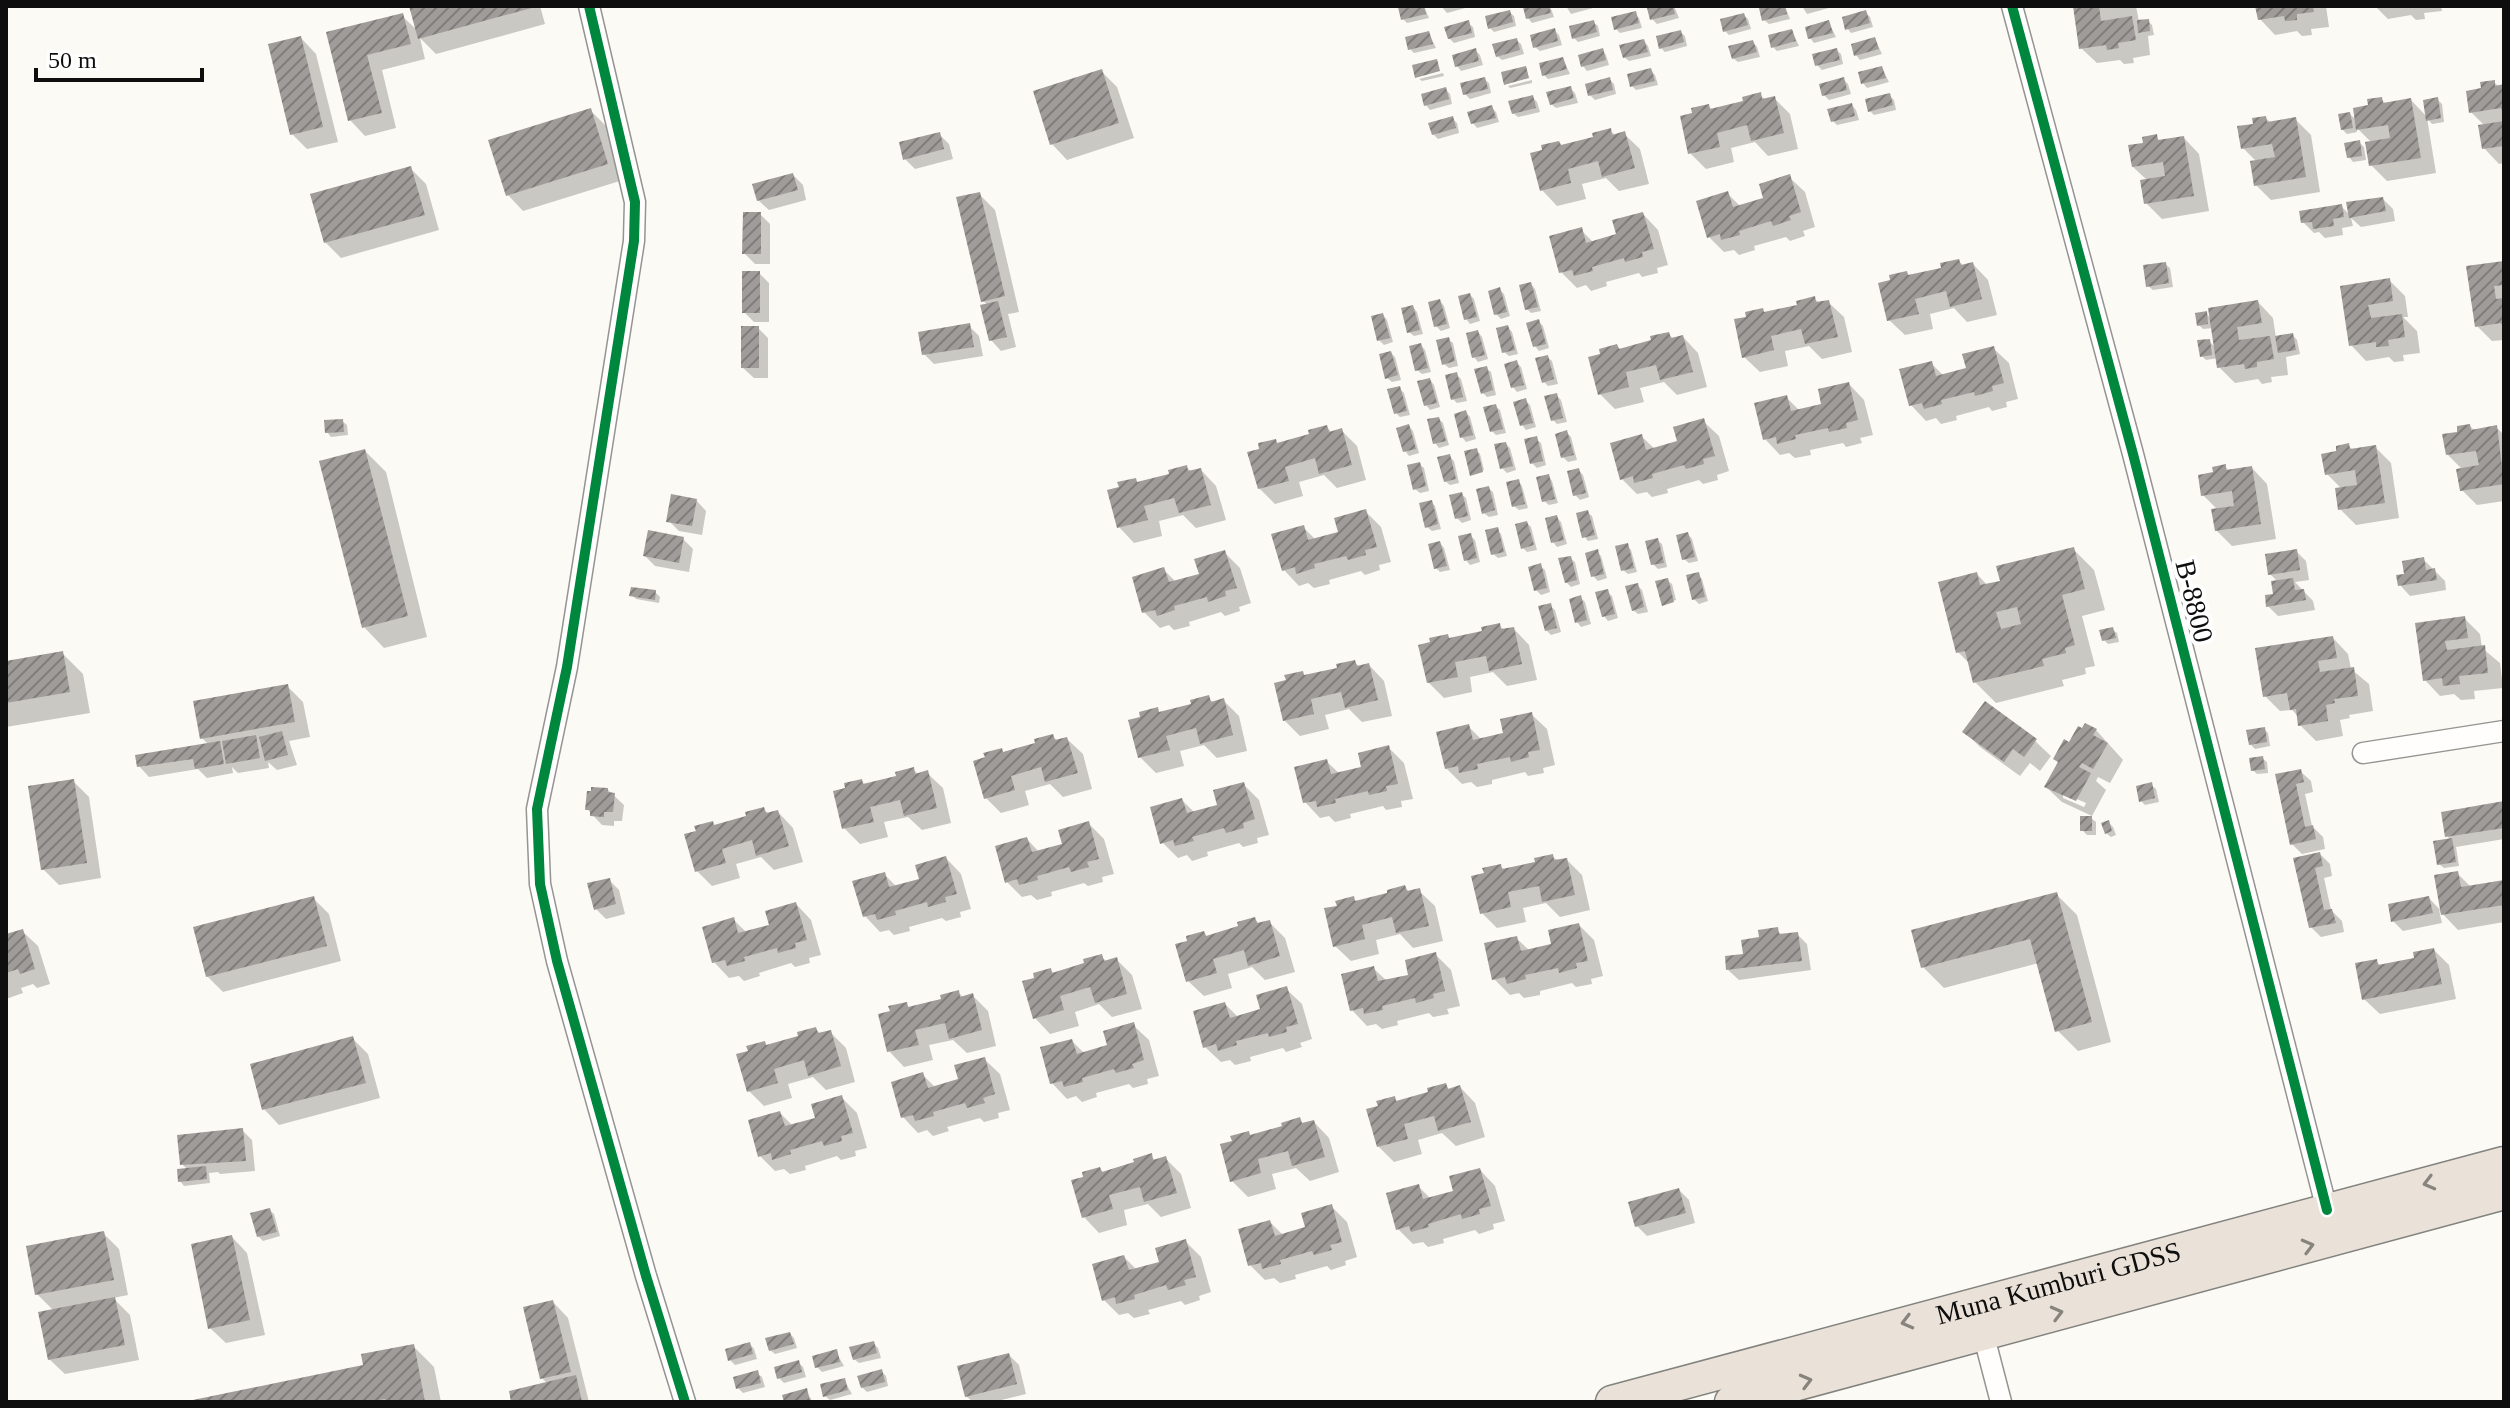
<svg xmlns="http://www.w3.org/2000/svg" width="2510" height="1408" viewBox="0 0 2510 1408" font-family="Georgia,serif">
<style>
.shadow{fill:#0003;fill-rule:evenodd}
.building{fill:url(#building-hatch);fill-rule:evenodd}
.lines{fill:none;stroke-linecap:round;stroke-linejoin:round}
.minor-casing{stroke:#959492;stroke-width:23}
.trunk-casing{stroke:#82827f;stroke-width:35}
.minor{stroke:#fffefd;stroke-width:20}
.trunk{stroke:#eae2d8;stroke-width:32}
.cycleway-casing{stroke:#fff;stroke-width:15}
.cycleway{stroke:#00873e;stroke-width:10}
.oneway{stroke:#87837d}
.labels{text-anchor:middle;stroke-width:8;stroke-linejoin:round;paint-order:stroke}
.street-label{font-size:28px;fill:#0e0e0e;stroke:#fff}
</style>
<defs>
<pattern id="building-hatch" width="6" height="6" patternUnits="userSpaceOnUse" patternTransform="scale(2)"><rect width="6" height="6" fill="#9f9c99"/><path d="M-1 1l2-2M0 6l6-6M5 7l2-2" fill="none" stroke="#807e7b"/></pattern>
</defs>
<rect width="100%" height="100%" fill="#fcfaf4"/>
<g class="shadow">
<polygon points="417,6 540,6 545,24 436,54 420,38 425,59 382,70 396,128 365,136 350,120 329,34 402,16 418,31"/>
<polygon points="1412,6 1424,6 1429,18 1407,23 1403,19"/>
<polygon points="1441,6 1468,6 1469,7 1447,13"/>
<polygon points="1534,6 1550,6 1554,17 1532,23 1528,18 1525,8"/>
<polygon points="1566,6 1593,6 1593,8 1571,14"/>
<polygon points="1663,6 1674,6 1679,18 1657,24 1652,19"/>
<polygon points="1776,6 1785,6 1790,19 1769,24 1764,20"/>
<polygon points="1802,6 1828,6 1829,8 1807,14"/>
<polygon points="2075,6 2136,6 2139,22 2148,21 2152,25 2154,35 2148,36 2150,55 2133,58 2134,63 2124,64 2120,60 2097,63 2081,48"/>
<polygon points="2257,6 2326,6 2329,27 2311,29 2312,35 2302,36 2297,31 2275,35 2260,19"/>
<polygon points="2375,6 2441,6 2442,11 2424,13 2425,19 2416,20 2411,15 2388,19"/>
<polygon points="1509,12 1514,16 1516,26 1494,32 1490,28"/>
<polygon points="1635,13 1639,18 1642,28 1620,33 1616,29"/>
<polygon points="1866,13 1870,17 1873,27 1851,33 1847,28"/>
<polygon points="1744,15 1748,19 1751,29 1729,35 1725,31"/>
<polygon points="1593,22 1598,26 1600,36 1578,42 1574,38"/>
<polygon points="1468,23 1473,27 1475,37 1454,43 1449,38"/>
<polygon points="1829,23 1836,37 1814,43 1810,38"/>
<polygon points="1555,31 1559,35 1562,45 1540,51 1535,47"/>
<polygon points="1792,31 1799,46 1777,51 1773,47"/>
<polygon points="1680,32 1685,36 1687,46 1665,52 1661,48"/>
<polygon points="1429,33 1436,48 1414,53 1410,49"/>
<polygon points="301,38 316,54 338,142 307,149 292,134"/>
<polygon points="1875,39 1882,54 1860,60 1856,55"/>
<polygon points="1516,40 1521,44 1524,54 1502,60 1497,56"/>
<polygon points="1644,41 1648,46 1651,56 1629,61 1624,57"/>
<polygon points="1753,42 1757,47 1760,57 1738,62 1733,58"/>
<polygon points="1602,50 1606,55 1609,65 1587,71 1583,66"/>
<polygon points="1836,50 1841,54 1843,64 1822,70 1817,65"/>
<polygon points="1476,51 1480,55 1483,65 1461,71 1457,66"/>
<polygon points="1563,59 1570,74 1548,79 1544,75"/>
<polygon points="1882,68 1889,82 1867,88 1863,83"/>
<polygon points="1651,70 1655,75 1658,85 1636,90 1632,86"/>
<polygon points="1101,71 1117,87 1134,138 1067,160 1052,144"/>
<polygon points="1443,73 1444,76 1422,81 1419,79"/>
<polygon points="1484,79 1489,83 1491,93 1470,99 1465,94"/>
<polygon points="1609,79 1614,84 1616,94 1595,100 1590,95"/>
<polygon points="1532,80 1532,83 1510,88 1508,86"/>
<polygon points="1844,80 1848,84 1851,94 1829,100 1824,95 1822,85"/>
<polygon points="2494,82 2499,87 2504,86 2504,163 2499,164 2484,148 2485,126 2471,112 2484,90"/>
<polygon points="1570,88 1575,93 1578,103 1556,108 1551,104"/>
<polygon points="1445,89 1450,94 1452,104 1430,110 1426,105"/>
<polygon points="1760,95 1766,100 1774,98 1790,114 1798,149 1768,156 1755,142 1731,148 1734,162 1706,169 1690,153 1708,106 1713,110 1745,102"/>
<polygon points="1889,95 1894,100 1896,110 1874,115 1870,111"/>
<polygon points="1532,97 1537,102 1540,112 1518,117 1513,113"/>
<polygon points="2381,99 2386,104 2411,100 2428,118 2437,99 2442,104 2444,122 2432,124 2427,118 2436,173 2387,181 2371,165 2372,143 2356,127 2357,132 2347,134 2342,129 2350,114 2357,121"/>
<polygon points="1852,105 1856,110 1859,120 1837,125 1833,121"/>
<polygon points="1492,108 1496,112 1499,122 1477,128 1473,123"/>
<polygon points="590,110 606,126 623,180 523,211 508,195"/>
<polygon points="1452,118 1457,123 1459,133 1438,139 1433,134"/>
<polygon points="2266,118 2271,123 2295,119 2311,135 2320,192 2271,200 2256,185 2257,162 2243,148 2255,125"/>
<polygon points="1610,130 1616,136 1624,134 1640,149 1649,184 1619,191 1606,178 1582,184 1586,199 1557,206 1542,190 1562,147 1595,138"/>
<polygon points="939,134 949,144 953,159 915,169 905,159"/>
<polygon points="2156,137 2161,142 2184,138 2199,154 2209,211 2162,219 2146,203 2147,180 2133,167 2146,145"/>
<polygon points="2359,142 2364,147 2366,160 2353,162 2349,157"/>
<polygon points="410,168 426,184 439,230 341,258 325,242"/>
<polygon points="793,175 803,185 806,200 769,210 758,200"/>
<polygon points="1789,177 1805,192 1815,227 1803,231 1805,236 1790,241 1786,237 1754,246 1755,250 1739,255 1734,250 1724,252 1709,237 1728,194 1741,207 1766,199"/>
<polygon points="979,194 995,210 1019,312 1008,314 1016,347 1001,351 991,340 988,305 983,301"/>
<polygon points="2383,199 2393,209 2395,221 2361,227 2351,218 2353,226 2342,228 2343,235 2325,238 2319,232 2314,233 2303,222 2341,206 2350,215"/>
<polygon points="760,214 770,224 770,264 755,264 744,253"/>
<polygon points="1643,214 1658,230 1668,265 1657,268 1658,273 1642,277 1639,273 1606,282 1607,286 1591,291 1586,285 1577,288 1561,272 1581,230 1594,243 1618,236"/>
<polygon points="1958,261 1964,266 1973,264 1988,280 1997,315 1967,322 1954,308 1930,314 1933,329 1905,335 1889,320 1907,273 1910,277 1943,269"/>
<polygon points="2504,263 2504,340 2492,341 2477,326"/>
<polygon points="2165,264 2170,268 2173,287 2153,290 2148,286"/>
<polygon points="759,273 769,283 769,322 754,322 744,312"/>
<polygon points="2389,280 2405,296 2408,317 2403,317 2417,331 2420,353 2403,355 2404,361 2394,362 2389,357 2366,361 2351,345 2342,287"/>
<polygon points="1531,284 1535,289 1541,311 1531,313 1527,309"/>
<polygon points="1500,290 1504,294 1510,316 1501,319 1496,314"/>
<polygon points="1470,295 1474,299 1480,321 1470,324 1466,319"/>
<polygon points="1814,298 1820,304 1828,302 1844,317 1852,352 1822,359 1809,346 1785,351 1788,366 1760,372 1744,357 1748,318 1762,310 1766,314 1799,306"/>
<polygon points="1440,301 1444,306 1450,328 1441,331 1436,326"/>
<polygon points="2258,302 2273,318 2276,338 2293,335 2297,340 2300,354 2286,357 2288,375 2271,377 2272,382 2262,384 2258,379 2235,383 2219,367 2218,358 2206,360 2202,356 2209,341 2216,348 2213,328 2203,329 2199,325 2206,313 2212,320"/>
<polygon points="1413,307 1417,312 1423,334 1414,336 1409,332"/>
<polygon points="1383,315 1387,320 1393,342 1384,345 1379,340"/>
<polygon points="1539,322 1543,326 1549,348 1539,351 1535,346"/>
<polygon points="969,326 979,336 983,356 934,364 924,354"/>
<polygon points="1508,327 1512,332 1518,354 1509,356 1504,352"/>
<polygon points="758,328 768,338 768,378 754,378 743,368"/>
<polygon points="1478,332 1482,337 1488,359 1478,362 1474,357"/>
<polygon points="1668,334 1674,339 1683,337 1698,353 1707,387 1677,395 1664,382 1640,388 1644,402 1615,409 1600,394 1603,355 1617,346 1621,350 1654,342"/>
<polygon points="1448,339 1453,343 1458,366 1449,368 1444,364"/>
<polygon points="1421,345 1425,350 1431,372 1422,374 1417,370"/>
<polygon points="1993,348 2009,363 2018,399 2006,402 2007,407 1992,411 1989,407 1956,416 1957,420 1941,424 1936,418 1926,421 1911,405 1931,363 1944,376 1969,370"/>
<polygon points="1391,353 1395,357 1401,380 1392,382 1387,378"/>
<polygon points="1547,357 1552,361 1558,384 1548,386 1544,382"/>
<polygon points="1516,362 1521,367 1527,389 1517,392 1513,387"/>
<polygon points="1486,368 1491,372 1496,395 1487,397 1483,393"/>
<polygon points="1456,374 1461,379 1467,401 1457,403 1453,399"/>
<polygon points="1430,380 1434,385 1440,407 1430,410 1426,405"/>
<polygon points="1849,384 1864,400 1873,435 1860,438 1862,443 1846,447 1843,443 1810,450 1811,455 1795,458 1789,453 1780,455 1765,439 1786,397 1800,411 1823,405"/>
<polygon points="1399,388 1404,393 1410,415 1400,417 1396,413"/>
<polygon points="1556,395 1561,400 1567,422 1557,424 1553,420"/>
<polygon points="1526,401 1530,405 1536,427 1526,430 1522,425"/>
<polygon points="1495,406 1500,410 1506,433 1496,435 1492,431"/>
<polygon points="1466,412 1470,417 1476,439 1466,442 1462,437"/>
<polygon points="1439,419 1443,423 1449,445 1439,448 1435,443"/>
<polygon points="342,421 347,425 348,435 331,437 327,432"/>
<polygon points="1703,421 1719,436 1729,471 1717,475 1718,480 1703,484 1699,480 1667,489 1668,493 1652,497 1647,492 1637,494 1622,479 1641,436 1655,449 1679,443"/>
<polygon points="1409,426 1413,431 1419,453 1409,456 1405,451"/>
<polygon points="2470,426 2475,431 2496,427 2504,435 2504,501 2477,505 2462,490 2463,470 2448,455"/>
<polygon points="1327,427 1332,433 1341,430 1357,446 1366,480 1337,488 1324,475 1299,482 1303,496 1275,504 1259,488 1262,450 1275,441 1279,445 1312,436"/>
<polygon points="1567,433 1571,437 1577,460 1568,462 1563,457"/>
<polygon points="1536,439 1541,443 1546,465 1537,468 1532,463"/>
<polygon points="1506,444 1510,448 1516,470 1507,473 1502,468"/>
<polygon points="2349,446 2354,451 2375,447 2391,463 2399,518 2356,525 2340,509 2342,489 2327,474 2338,453"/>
<polygon points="1476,450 1480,454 1484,470 1472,473"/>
<polygon points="365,451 386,472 427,637 384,648 364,627"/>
<polygon points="1449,456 1454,461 1459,483 1450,485 1445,481"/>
<polygon points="1419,464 1424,468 1429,491 1420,493 1415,489"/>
<polygon points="2225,466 2230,472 2252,468 2267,484 2276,539 2232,546 2216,530 2218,510 2203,495 2215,474"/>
<polygon points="1186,467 1192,472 1201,470 1216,486 1226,520 1196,528 1183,515 1159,521 1162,536 1134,543 1119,527 1135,480 1139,484 1171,475"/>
<polygon points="1579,471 1583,475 1589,497 1580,500 1575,495"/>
<polygon points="1548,476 1552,481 1558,503 1549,505 1544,501"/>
<polygon points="1518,481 1522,486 1528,508 1519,510 1514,506"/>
<polygon points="1488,488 1493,492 1498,515 1489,517 1484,513"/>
<polygon points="1461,494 1466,498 1471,520 1462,523 1457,518"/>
<polygon points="696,500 706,511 702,535 679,531 669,521"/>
<polygon points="1431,502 1435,506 1441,529 1432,531 1427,527"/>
<polygon points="1365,511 1381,527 1391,562 1379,565 1380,570 1365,575 1361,571 1329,580 1330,584 1314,588 1308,583 1299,586 1284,570 1303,527 1316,540 1341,533"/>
<polygon points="1587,512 1592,516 1598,539 1588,541 1584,536"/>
<polygon points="1557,518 1561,522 1567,544 1557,547 1553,542"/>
<polygon points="1527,523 1531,527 1537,550 1527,552 1523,548"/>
<polygon points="1497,529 1501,534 1507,556 1498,558 1493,554"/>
<polygon points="1688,534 1692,539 1698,561 1689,563 1684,559"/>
<polygon points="1470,535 1475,540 1480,562 1470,565 1466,560"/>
<polygon points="683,539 693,549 689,572 655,566 645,556"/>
<polygon points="1657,540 1662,544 1667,567 1658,569 1653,564"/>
<polygon points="1440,543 1444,548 1450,570 1440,572 1436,568"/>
<polygon points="1627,545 1631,550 1637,572 1628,574 1623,570"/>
<polygon points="2073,549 2094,570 2105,610 2082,616 2095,666 2085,668 2086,674 2062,680 2064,686 1996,703 1975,682 1970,664 1958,652 1977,574 1988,586 2002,582"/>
<polygon points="2296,551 2306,561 2309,580 2295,582 2313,601 2315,610 2278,616 2268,606 2275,596 2278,582 2270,574"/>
<polygon points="1597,552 1601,556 1607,578 1598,581 1593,576"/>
<polygon points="1225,553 1240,568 1251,603 1239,607 1240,611 1225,616 1221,612 1189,622 1190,626 1174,630 1169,625 1160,628 1144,612 1163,569 1176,582 1201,575"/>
<polygon points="1570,558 1575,562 1580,584 1571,587 1566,582"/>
<polygon points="2424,560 2445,581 2446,590 2410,596 2400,585"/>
<polygon points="1540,566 1545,570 1550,592 1541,595 1536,590"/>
<polygon points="1698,574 1702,579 1708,601 1699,604 1694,599"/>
<polygon points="1667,580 1672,584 1676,600 1664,603"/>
<polygon points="1637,585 1642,590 1648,612 1638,614 1633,610"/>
<polygon points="655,592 660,597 659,603 636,599 632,595"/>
<polygon points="1607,592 1612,596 1618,618 1608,621 1604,616"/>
<polygon points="1581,598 1585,602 1591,624 1581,627 1577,622"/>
<polygon points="1550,606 1555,610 1561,632 1551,635 1546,630"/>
<polygon points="2464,618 2480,634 2482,648 2500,663 2503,688 2474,691 2475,699 2461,700 2454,694 2440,696 2425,680 2417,625"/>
<polygon points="1499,625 1505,631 1514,629 1529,645 1537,680 1507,686 1493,672 1470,677 1472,692 1444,698 1428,682 1447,636 1451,640 1484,633"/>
<polygon points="2112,629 2117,633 2119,642 2108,644 2104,640"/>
<polygon points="2333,638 2348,654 2351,669 2369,684 2373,711 2349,715 2350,718 2340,720 2343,736 2316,741 2300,725 2299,717 2292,710 2280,711 2265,696"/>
<polygon points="62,653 83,674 90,713 6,727 6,663"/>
<polygon points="1354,662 1360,667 1369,665 1384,681 1392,716 1362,722 1349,709 1325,715 1329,729 1300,736 1284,720 1302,673 1306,677 1339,670"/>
<polygon points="287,686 303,702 310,737 289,741 297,765 277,770 268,762 269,768 238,773 232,767 233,773 207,778 198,769 149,777 139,766 209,745 202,738"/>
<polygon points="1208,698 1214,703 1223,700 1239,716 1247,751 1217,758 1204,745 1180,751 1184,766 1156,773 1140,757 1157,710 1161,714 1193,706"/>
<polygon points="1531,714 1547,729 1555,765 1543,768 1544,773 1528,776 1525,772 1492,780 1492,784 1477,787 1471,782 1462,784 1446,768 1469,727 1482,740 1506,735"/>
<polygon points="2264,729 2268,733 2270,746 2255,749 2250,744"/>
<path d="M2096 730 2123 760 2110 783 2098 777 2096 781 2106 790 2092 816 2062 802 2046 787 2070 745ZM2063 793 2086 803 2084 807 2063 798Z"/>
<polygon points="1965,732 2035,741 2051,756 2040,771 2030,763 2020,776 1980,747"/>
<polygon points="1052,736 1058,741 1067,739 1083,754 1092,789 1063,797 1050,784 1025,791 1029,805 1001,813 986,798 1001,750 1005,754 1038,745"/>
<polygon points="1389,748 1404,763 1413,799 1401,801 1402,807 1386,810 1383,806 1350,814 1351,818 1335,822 1329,816 1320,818 1305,802 1326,761 1340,774 1364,768"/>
<polygon points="2262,758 2267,762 2268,773 2257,774 2253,770"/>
<polygon points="913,769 919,775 927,773 943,788 951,823 922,830 908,817 884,822 888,837 860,844 844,828 847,790 861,781 866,785 898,777"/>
<polygon points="2300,771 2311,781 2313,792 2305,794 2312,826 2323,837 2325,849 2302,854 2292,844 2277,776"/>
<polygon points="73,781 89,797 101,878 59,885 43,869"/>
<polygon points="1243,784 1259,800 1269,835 1257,838 1258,843 1243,847 1239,843 1207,852 1208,856 1192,861 1187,855 1178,858 1162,842 1182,800 1195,813 1219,806"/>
<polygon points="2151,785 2156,789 2159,802 2145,805 2141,801"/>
<polygon points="608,790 624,805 622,821 614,821 614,826 602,825 587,809"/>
<polygon points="2504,804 2504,839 2456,847 2459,866 2444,868 2439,864 2451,840 2447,836"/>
<polygon points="763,809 769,814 778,812 793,828 803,862 774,870 761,857 736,864 740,878 712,886 696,870 698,832 712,823 716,827 749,817"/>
<polygon points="2091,818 2096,822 2096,835 2087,835 2082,830"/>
<polygon points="1088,823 1104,839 1114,874 1102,877 1103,882 1088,886 1084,883 1051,892 1052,896 1037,900 1031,895 1022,897 1007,882 1027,839 1039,852 1064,845"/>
<polygon points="2109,823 2113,827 2116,835 2111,837 2106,833"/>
<polygon points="2320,854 2330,864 2332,876 2324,878 2331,910 2342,921 2344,932 2321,937 2311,927 2296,859"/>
<polygon points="1552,856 1558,861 1567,860 1582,875 1590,910 1560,917 1546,903 1523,908 1526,922 1497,928 1482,913 1486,874 1500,866 1505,870 1537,863"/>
<polygon points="946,858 961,874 971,909 960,912 961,917 946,921 942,918 909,927 910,931 894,935 889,930 880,932 865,916 884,874 897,887 922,880"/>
<polygon points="2457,873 2472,888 2504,882 2504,922 2458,930 2439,910 2442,923 2403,931 2393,921 2429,898 2442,912"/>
<polygon points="609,880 619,890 625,914 606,919 596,909"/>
<polygon points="1405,887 1410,893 1419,891 1435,906 1443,941 1413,948 1400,934 1376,940 1379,954 1351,961 1335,946 1339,907 1353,898 1357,902 1390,895"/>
<polygon points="2056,894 2077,915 2111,1042 2078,1051 2057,1030 2039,963 1944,988 1923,967"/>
<polygon points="313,898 329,914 341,961 223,992 207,976"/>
<polygon points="796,904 811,920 821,955 809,958 810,963 795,967 791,963 759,973 760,976 744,981 739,976 729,978 714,962 734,920 747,933 771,926"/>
<polygon points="1255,919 1260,925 1269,922 1285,938 1295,972 1265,980 1252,967 1228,974 1232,988 1204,996 1188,981 1203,933 1208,937 1240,928"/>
<polygon points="1579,925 1594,940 1603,976 1591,979 1592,984 1576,987 1572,983 1540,991 1540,995 1524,998 1519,993 1510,995 1494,979 1516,938 1530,951 1554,945"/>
<polygon points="1777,930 1783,936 1797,934 1807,944 1811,970 1739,980 1728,970 1761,939"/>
<polygon points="22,931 38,946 50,984 37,988 33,984 21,988 23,993 6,999 6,936"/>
<polygon points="2434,950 2449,965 2456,999 2380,1014 2364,999 2376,961 2382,967 2417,960"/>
<polygon points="1436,955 1451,970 1460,1006 1447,1009 1449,1014 1433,1017 1429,1013 1397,1021 1398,1025 1382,1029 1376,1024 1367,1026 1352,1010 1373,968 1387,981 1410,976"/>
<polygon points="1102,957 1107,962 1116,959 1132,975 1142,1009 1112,1017 1099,1004 1075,1012 1079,1026 1050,1034 1035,1018 1051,970 1054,974"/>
<polygon points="1286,989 1302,1004 1312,1039 1300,1043 1302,1047 1286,1052 1283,1048 1250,1057 1251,1061 1235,1065 1230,1060 1221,1062 1205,1047 1225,1004 1238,1017 1262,1010"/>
<polygon points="958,992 964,998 972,995 988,1011 996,1046 967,1053 953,1040 929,1045 933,1060 904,1067 889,1051 906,1004 910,1008 943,1000"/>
<polygon points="1133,1025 1149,1040 1159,1076 1147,1079 1148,1084 1133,1088 1129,1084 1096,1093 1097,1097 1082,1102 1076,1096 1067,1099 1052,1083 1072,1041 1085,1054 1109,1047"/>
<polygon points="815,1029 821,1034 830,1032 846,1048 855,1082 826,1090 813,1077 788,1084 792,1098 764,1106 749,1091 750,1052 764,1043 768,1047 801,1037"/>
<polygon points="353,1039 368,1054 380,1098 279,1125 264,1109"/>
<polygon points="984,1059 1000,1074 1010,1110 998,1113 999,1118 984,1122 980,1118 947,1127 949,1131 933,1136 927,1130 918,1133 903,1117 923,1075 936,1088 960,1081"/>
<polygon points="1445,1085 1450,1090 1460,1087 1475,1103 1485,1137 1456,1146 1442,1133 1418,1140 1422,1154 1394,1162 1378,1146 1380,1108 1394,1098 1398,1102 1430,1093"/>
<polygon points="841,1097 857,1113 867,1148 855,1151 856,1156 841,1160 837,1156 805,1166 806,1170 790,1174 784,1169 775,1171 760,1156 780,1113 793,1126 817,1119"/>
<polygon points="1299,1119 1304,1125 1314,1122 1329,1138 1339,1172 1310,1181 1296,1168 1272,1174 1276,1189 1248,1197 1232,1181 1252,1137 1284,1128"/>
<polygon points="242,1130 252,1140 255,1171 220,1174 218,1172 209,1173 210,1183 184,1186 180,1181 188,1170 182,1164"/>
<polygon points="1151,1156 1156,1161 1165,1158 1181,1174 1191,1208 1161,1217 1148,1204 1124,1210 1127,1225 1099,1233 1084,1217 1100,1169 1104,1173 1136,1164"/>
<polygon points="1480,1170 1495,1186 1505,1221 1493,1224 1494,1229 1479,1234 1475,1230 1443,1239 1444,1243 1428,1247 1423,1242 1413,1244 1398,1229 1418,1186 1431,1199 1455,1192"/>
<polygon points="1679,1190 1689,1200 1695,1223 1647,1236 1637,1226"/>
<polygon points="1331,1206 1347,1222 1357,1257 1345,1261 1346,1265 1331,1270 1327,1266 1295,1275 1296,1279 1280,1283 1274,1278 1265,1280 1250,1265 1270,1222 1283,1235 1307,1229"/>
<polygon points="269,1210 274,1214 280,1236 263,1241 258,1236"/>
<polygon points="103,1233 119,1249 128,1295 113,1298 130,1315 139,1360 65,1374 49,1359 54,1311 37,1294"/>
<polygon points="232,1237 247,1253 265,1335 226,1343 210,1328"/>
<polygon points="1185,1241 1201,1257 1211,1292 1199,1296 1200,1300 1185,1305 1181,1301 1148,1310 1150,1314 1134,1318 1128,1313 1119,1315 1104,1300 1124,1257 1137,1270 1161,1264"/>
<polygon points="553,1302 568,1318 589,1402 513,1402 548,1384 542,1378"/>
<polygon points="790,1334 794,1338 797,1348 775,1354 770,1350"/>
<polygon points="873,1343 878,1348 881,1358 859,1363 854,1359"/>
<polygon points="750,1344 754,1349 757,1359 735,1365 730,1360"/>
<polygon points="413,1346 434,1367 441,1402 186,1402 365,1366"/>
<polygon points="836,1352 844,1366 822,1372 817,1367"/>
<polygon points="1009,1355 1019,1365 1026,1394 993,1402 973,1402 966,1396"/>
<polygon points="798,1362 803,1367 806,1377 784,1383 779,1378"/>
<polygon points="881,1371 886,1376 888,1386 867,1392 862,1387"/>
<polygon points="757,1373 762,1377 765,1387 743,1393 738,1388"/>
<polygon points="844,1380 852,1394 830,1400 825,1396"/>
<polygon points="806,1391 813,1402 786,1402 784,1396"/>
</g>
<g class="building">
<polygon points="409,6 535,6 535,7 418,39"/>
<polygon points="1403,6 1424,6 1426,14 1401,20 1398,7"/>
<polygon points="1549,6 1551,13 1526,19 1523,7"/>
<polygon points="1655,6 1673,6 1675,14 1650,20 1647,8"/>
<polygon points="1768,6 1785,6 1787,14 1762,21 1759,8"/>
<polygon points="2073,6 2099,6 2101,21 2132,16 2136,40 2118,43 2119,48 2107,50 2106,45 2079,49"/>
<polygon points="2255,6 2313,6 2314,12 2297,14 2297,20 2285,21 2284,16 2258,20"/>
<polygon points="1510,10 1513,22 1488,29 1485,16"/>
<polygon points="1866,10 1870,23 1845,30 1842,17"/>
<polygon points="1636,11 1639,23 1614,30 1611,17"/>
<polygon points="403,13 411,44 367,55 382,113 348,121 326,32"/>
<polygon points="1744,13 1748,25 1723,32 1720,19"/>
<polygon points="2149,19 2150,31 2138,33 2137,20"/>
<polygon points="1469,20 1472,33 1448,39 1444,27"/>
<polygon points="1594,20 1597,32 1572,39 1569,26"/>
<polygon points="1829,20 1833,33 1808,39 1805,27"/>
<polygon points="1555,28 1558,41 1533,48 1530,35"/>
<polygon points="1792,29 1796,41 1771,48 1768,35"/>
<polygon points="1681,30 1684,42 1659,49 1656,36"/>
<polygon points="1429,31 1433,44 1408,50 1405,37"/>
<polygon points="301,36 323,127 290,135 268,44"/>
<polygon points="1875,37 1879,49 1854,56 1851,44"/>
<polygon points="1517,38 1520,50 1496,57 1492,44"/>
<polygon points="1644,39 1648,52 1623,58 1619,45"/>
<polygon points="1753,40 1757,52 1732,59 1728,46"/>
<polygon points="1476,48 1479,61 1455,67 1452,55"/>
<polygon points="1603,48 1606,60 1581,67 1578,55"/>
<polygon points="1837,48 1840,60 1815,66 1812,54"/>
<polygon points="1563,57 1567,69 1542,76 1539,63"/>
<polygon points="1437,59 1440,71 1415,78 1412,65"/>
<polygon points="1526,66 1529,78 1504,85 1501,72"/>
<polygon points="1882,66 1886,78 1861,84 1858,72"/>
<polygon points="1651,68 1655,81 1630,87 1627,74"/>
<polygon points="1102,69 1119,123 1050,145 1033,91"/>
<polygon points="1485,77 1488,89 1463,95 1460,83"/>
<polygon points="1610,77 1613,90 1588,96 1585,84"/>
<polygon points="1844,77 1847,90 1822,96 1819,84"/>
<polygon points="2495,80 2495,86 2504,84 2504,117 2501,108 2469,113 2466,91 2481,88 2480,82"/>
<polygon points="1571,86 1574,98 1550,105 1546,92"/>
<polygon points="1446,87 1449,99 1424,106 1421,94"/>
<polygon points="1761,92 1762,99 1775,96 1784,133 1751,141 1747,125 1717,133 1720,147 1688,154 1680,116 1692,113 1691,108 1709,104 1710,109 1743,101 1742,97"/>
<polygon points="1890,93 1893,105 1868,112 1865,99"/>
<polygon points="1533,95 1536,108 1512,114 1508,101"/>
<polygon points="2382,97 2383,103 2411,98 2421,158 2369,166 2365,142 2390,138 2388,125 2356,130 2353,108 2368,105 2367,99"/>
<polygon points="2438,97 2441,118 2426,121 2423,100"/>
<polygon points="1852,103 1855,116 1831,122 1827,109"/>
<polygon points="1492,105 1496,118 1471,124 1467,112"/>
<polygon points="591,108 608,164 506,196 488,140"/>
<polygon points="2350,112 2353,128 2341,130 2338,114"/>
<polygon points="1453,116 1456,128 1432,135 1428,123"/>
<polygon points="2266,116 2267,122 2296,117 2306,177 2254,186 2250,161 2275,157 2272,144 2241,149 2237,126 2253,124 2252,118"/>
<polygon points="2504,121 2504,146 2482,149 2478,125"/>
<polygon points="1611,128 1612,135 1625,131 1635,168 1602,177 1598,161 1568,169 1571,183 1540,191 1530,153 1542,150 1541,145 1559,141 1561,145 1593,137 1592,133"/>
<polygon points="940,132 944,149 903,160 899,142"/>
<polygon points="2157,134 2158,140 2184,136 2194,196 2144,204 2140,180 2165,176 2163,162 2132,167 2128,145 2143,143 2142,137"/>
<polygon points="2360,140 2362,156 2347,158 2344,143"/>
<polygon points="411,166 425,215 324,243 310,194"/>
<polygon points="793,173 798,190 757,201 752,184"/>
<polygon points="1790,174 1801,212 1789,216 1791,220 1773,226 1771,221 1739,231 1740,235 1721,240 1720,234 1707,238 1696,201 1728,191 1733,207 1763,198 1759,184"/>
<polygon points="980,192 1005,296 981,302 956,197"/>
<polygon points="2383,197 2386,211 2349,218 2346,202"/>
<polygon points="2342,204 2344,217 2333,219 2334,226 2313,229 2312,222 2301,223 2299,211"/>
<polygon points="743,212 761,212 761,254 742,254"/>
<polygon points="1643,212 1654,249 1642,252 1643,257 1625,262 1624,258 1592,267 1593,271 1574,276 1572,270 1559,273 1549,236 1582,227 1586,243 1616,234 1612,220"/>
<polygon points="1959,259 1961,265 1973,262 1982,299 1950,307 1946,291 1915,299 1919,314 1887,321 1878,283 1890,280 1889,275 1907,271 1908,275 1941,268 1940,263"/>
<polygon points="2504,261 2504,285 2494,286 2496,299 2504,298 2504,330 2501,323 2475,327 2466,266"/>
<polygon points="2166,262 2169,283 2146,287 2143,265"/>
<rect x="742" y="271" width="18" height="42"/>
<polygon points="2390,278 2393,301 2368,305 2371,318 2402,314 2405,337 2388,340 2389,346 2376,347 2376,342 2349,346 2340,286"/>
<polygon points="1531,282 1538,307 1525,310 1519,285"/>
<polygon points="1500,287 1507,312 1494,315 1488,291"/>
<polygon points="1470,293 1477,317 1464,320 1458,296"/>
<polygon points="1815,296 1816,302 1829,300 1838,337 1805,344 1801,329 1771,336 1774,350 1742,358 1734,319 1746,317 1745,312 1763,308 1764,312 1797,305 1796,301"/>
<polygon points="1440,299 1447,324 1434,327 1428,302"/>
<polygon points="2258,300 2262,323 2237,327 2239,340 2270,336 2274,359 2257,362 2257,367 2245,369 2244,364 2217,368 2208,308"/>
<polygon points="998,301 1007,337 989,341 980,305"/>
<polygon points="1413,305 1420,330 1407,333 1401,308"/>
<polygon points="2207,311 2208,324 2197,326 2195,313"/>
<polygon points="1383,313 1390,338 1377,341 1371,316"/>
<polygon points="1539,319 1546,344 1533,347 1526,323"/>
<polygon points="970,323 974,347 922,355 918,332"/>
<polygon points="1508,325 1515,350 1502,353 1496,328"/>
<rect x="741" y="326" width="18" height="42"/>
<polygon points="1478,330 1485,355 1472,358 1466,333"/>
<polygon points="1669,332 1671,338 1683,335 1693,372 1660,380 1656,365 1626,372 1629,387 1598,395 1588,357 1600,354 1599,349 1617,344 1619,349 1651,340 1650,336"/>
<polygon points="2293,333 2296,350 2278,353 2275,336"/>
<polygon points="1449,337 1455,361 1442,365 1436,340"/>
<polygon points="2210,339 2212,355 2200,357 2197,340"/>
<polygon points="1421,343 1428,368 1415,371 1409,346"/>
<polygon points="1994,346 2004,383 1992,386 1993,391 1975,396 1974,392 1941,400 1942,404 1924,409 1922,403 1909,406 1899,369 1932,361 1936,376 1966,368 1962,354"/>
<polygon points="1391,351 1398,375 1385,379 1379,354"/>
<polygon points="1548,355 1554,379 1542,383 1535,358"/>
<polygon points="1517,360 1524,385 1511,388 1504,364"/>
<polygon points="1487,366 1493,390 1481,394 1474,369"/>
<polygon points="1457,372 1463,397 1451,400 1445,375"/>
<polygon points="1430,378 1437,403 1424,406 1417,381"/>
<polygon points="1849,382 1858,420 1846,423 1847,428 1829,432 1828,428 1795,435 1796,439 1777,444 1776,437 1763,440 1754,403 1787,395 1791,411 1821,404 1818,389"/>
<polygon points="1400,386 1407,411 1394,414 1387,389"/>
<polygon points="1557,393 1563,418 1551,421 1544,396"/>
<polygon points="1526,398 1533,423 1520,426 1513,402"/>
<polygon points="1496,404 1503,429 1490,432 1483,407"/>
<polygon points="1466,410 1473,435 1460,438 1454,414"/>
<polygon points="1439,417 1446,441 1433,444 1427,419"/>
<polygon points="1704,418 1715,456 1703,459 1704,464 1686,469 1684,465 1652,474 1653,478 1634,483 1633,476 1620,480 1610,443 1642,434 1646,450 1677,441 1673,427"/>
<polygon points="343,419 344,432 325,433 324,420"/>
<polygon points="1409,424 1416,449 1403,452 1396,428"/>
<polygon points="2470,424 2471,430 2497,425 2504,484 2460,491 2456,469 2479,465 2476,451 2446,455 2442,434 2457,432 2457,426"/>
<polygon points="1327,425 1329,432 1342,428 1352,465 1319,474 1315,458 1285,467 1289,481 1258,489 1247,452 1259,449 1258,443 1276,439 1277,443 1309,434 1308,430"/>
<polygon points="1567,430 1574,455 1561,458 1555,434"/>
<polygon points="1537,436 1543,461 1530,464 1524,439"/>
<polygon points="1506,442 1513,466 1500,469 1494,444"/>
<polygon points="2349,443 2350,449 2376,445 2385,503 2338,510 2335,488 2357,485 2355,470 2325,475 2321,454 2336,451 2336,446"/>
<polygon points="1477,448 1483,472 1470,476 1464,451"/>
<polygon points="365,449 408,616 362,628 319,461"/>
<polygon points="1450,454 1456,479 1444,482 1437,457"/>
<polygon points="1420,462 1426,486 1413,490 1407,465"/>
<polygon points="2226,464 2226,470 2252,466 2261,524 2215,531 2211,509 2234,506 2232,491 2201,496 2198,475 2213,472 2212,467"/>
<polygon points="1187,465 1188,471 1201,468 1211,505 1179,513 1174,498 1144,506 1148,520 1117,528 1107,490 1119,487 1117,482 1136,478 1137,482 1169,474 1168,470"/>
<polygon points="1579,468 1586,493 1573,496 1567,471"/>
<polygon points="1549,474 1555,499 1542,502 1536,477"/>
<polygon points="1519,479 1525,504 1512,507 1506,482"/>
<polygon points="1489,486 1495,510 1482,514 1476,489"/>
<polygon points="1462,492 1468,516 1455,519 1449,495"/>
<polygon points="671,494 697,499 692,526 666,522"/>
<polygon points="1432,500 1438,524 1425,528 1419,503"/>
<polygon points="1366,509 1377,547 1365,550 1366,555 1348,560 1346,556 1314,564 1315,568 1296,574 1295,567 1282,571 1271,534 1304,525 1308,540 1338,532 1334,518"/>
<polygon points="1588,510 1595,535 1582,538 1576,513"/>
<polygon points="1557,515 1564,540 1551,543 1545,518"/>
<polygon points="1527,521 1534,545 1521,549 1515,524"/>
<polygon points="1498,527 1504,552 1491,555 1485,530"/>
<polygon points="648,530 684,537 679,563 643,556"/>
<polygon points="1688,532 1695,557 1682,560 1676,535"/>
<polygon points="1471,533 1477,558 1464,561 1458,536"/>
<polygon points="1658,538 1664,563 1651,565 1645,541"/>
<polygon points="1440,541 1447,566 1434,569 1428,544"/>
<polygon points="1628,543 1634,568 1621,571 1615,546"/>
<path d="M2074 547 2085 589 2062 595 2075 645 2065 648 2066 653 2042 659 2044 666 1973 683 1965 651 1956 653 1938 582 1977 572 1980 585 2000 581 1996 566ZM2017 607 2021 624 2001 629 1996 612Z"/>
<polygon points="1598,549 1604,574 1591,577 1585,553"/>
<polygon points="2297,549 2300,570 2268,575 2265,554"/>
<polygon points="1225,550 1237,588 1225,591 1226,596 1208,602 1207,597 1174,606 1175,610 1157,616 1155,610 1142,613 1132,577 1164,567 1169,582 1199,574 1194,559"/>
<polygon points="1571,556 1577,580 1565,583 1558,558"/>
<polygon points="2424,557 2426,570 2435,568 2437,580 2398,586 2396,575 2404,574 2402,561"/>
<polygon points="1541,563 1547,588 1534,591 1528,567"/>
<polygon points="1699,572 1705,597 1692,600 1686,575"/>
<polygon points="1668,578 1674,602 1662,606 1655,581"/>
<polygon points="2293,578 2295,590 2304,589 2306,600 2266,607 2265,595 2273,594 2271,581"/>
<polygon points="1638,583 1644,607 1632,611 1625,586"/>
<polygon points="631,587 656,590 655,600 629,596"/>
<polygon points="1608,589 1615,614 1602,617 1595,592"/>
<polygon points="1581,595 1587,620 1575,623 1569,599"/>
<polygon points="1551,603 1557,628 1545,631 1538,606"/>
<polygon points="2465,616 2468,638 2445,641 2447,650 2485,645 2488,673 2459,676 2460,684 2443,686 2442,678 2423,681 2415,623"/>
<polygon points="1500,623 1501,629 1514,627 1522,664 1489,671 1486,656 1455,662 1458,677 1427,683 1418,645 1430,642 1429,638 1448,634 1449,638 1482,631 1481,627"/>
<polygon points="2113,627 2116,638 2102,641 2099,630"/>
<polygon points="2333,636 2337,658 2318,661 2320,672 2354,667 2358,696 2334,699 2335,703 2326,705 2328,721 2298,726 2296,709 2290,710 2287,693 2263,697 2255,648"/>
<polygon points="63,651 70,692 6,703 6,661"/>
<polygon points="1355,660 1357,666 1369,663 1378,700 1345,708 1341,692 1311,699 1314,714 1283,721 1274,683 1286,680 1284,675 1303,671 1304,675 1337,668 1336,664"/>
<polygon points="288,684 295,722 200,739 193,701"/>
<polygon points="1209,695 1211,702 1224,698 1233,735 1200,744 1196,728 1166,736 1170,750 1138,758 1128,720 1140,717 1139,712 1158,707 1159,712 1191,704 1190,700"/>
<polygon points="1985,701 2037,739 2024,757 2013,749 2004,762 1962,732"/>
<polygon points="1532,712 1540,750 1528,752 1529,757 1511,762 1510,757 1477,764 1478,769 1459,773 1458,766 1445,769 1436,732 1469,724 1473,740 1503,733 1500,719"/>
<polygon points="2085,723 2097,729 2093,735 2108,743 2093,769 2082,763 2079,767 2091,773 2076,801 2044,787 2058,762 2053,759 2064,739 2069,742 2078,726 2082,728"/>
<polygon points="2265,727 2267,742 2249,745 2246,730"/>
<polygon points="282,731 288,755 265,761 259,737"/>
<polygon points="1053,734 1055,740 1067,737 1078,773 1045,782 1041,767 1011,776 1015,790 984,799 973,761 985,757 983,753 1002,748 1003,752 1035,743 1034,739"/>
<polygon points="256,735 260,758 226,764 222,741"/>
<polygon points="220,741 224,764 195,769 193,759 137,767 135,755"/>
<polygon points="1389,745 1398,784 1386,786 1387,791 1369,795 1368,791 1335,799 1336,803 1317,807 1316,801 1303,803 1294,767 1327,759 1331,774 1361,767 1358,753"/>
<polygon points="2263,756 2265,769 2251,771 2249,758"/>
<polygon points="914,767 915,774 928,770 937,808 904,816 900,800 870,807 874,822 842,829 833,791 845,788 844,783 862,779 863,784 896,776 895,772"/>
<polygon points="2301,769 2304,782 2296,784 2305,827 2313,825 2316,839 2290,845 2275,774"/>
<polygon points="74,779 87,863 41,870 28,786"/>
<polygon points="1244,782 1255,819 1243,823 1244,828 1226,833 1224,828 1192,837 1194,841 1175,846 1173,840 1160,844 1150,807 1182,798 1187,813 1217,805 1213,790"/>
<polygon points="2152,782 2155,798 2139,802 2136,786"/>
<polygon points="591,787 608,788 608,792 615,793 613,812 604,812 604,817 590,816 590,810 585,810 587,791 591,791"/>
<polygon points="2504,801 2504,828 2445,837 2441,812"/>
<polygon points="764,807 766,813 778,810 789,846 756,856 752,840 722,849 726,863 695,872 684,834 696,831 694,826 713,821 714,825 746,816 745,812"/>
<rect x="2080" y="816" width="12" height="15"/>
<polygon points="2109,820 2112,831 2105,834 2101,823"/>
<polygon points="1089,821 1099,859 1087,862 1089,867 1071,872 1069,867 1037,876 1038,880 1019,885 1017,879 1005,883 995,846 1027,837 1032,852 1062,844 1058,830"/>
<polygon points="2452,838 2456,862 2437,865 2433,841"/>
<polygon points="2320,852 2323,866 2315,868 2324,910 2332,909 2336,923 2309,928 2293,858"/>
<polygon points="1553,854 1554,860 1567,858 1575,895 1542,902 1539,886 1508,892 1511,907 1480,914 1471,876 1484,873 1482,868 1501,864 1502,869 1535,862 1534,858"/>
<polygon points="946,856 957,894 945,897 946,902 928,907 927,902 895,911 896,915 877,920 875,914 863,917 852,881 885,872 889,887 919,879 915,865"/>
<polygon points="2458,871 2461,887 2504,880 2504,905 2441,915 2434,875"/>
<polygon points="610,878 616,904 594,910 587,883"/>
<polygon points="1405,885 1407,891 1420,888 1429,926 1396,933 1392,917 1362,925 1365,939 1333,947 1324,908 1337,906 1335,901 1354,896 1355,901 1387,893 1387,890"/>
<polygon points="2057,892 2092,1022 2055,1032 2030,939 1921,968 1911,930"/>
<polygon points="314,896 327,946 206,977 193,927"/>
<polygon points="2429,896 2433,913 2391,922 2388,904"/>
<polygon points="796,902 807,940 795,943 796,948 778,953 777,948 744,957 745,961 727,966 725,960 712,963 702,927 734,917 738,933 769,925 765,911"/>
<polygon points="1255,917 1257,923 1270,920 1280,956 1248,966 1244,950 1213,959 1217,973 1186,982 1175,944 1187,941 1186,936 1204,931 1206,936 1238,926 1237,922"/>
<polygon points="1579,923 1588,961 1576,963 1577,968 1559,973 1558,968 1525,975 1526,979 1507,984 1505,977 1492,980 1484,943 1517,936 1521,951 1551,944 1548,930"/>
<polygon points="1778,927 1779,934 1798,932 1802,961 1726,970 1725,956 1743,954 1741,940 1759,937 1758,930"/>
<polygon points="23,929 35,969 20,974 18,969 6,973 6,934"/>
<polygon points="2434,948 2442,984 2362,1000 2355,963 2377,959 2378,965 2414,958 2413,952"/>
<polygon points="1436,952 1445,991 1433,994 1434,998 1416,1003 1415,998 1382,1006 1383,1010 1364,1014 1363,1008 1350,1011 1341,974 1374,966 1378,981 1408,975 1405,960"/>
<polygon points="1102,954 1104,961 1117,957 1127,994 1095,1003 1090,987 1060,996 1064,1010 1033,1019 1022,981 1034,978 1033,973 1051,968 1052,973 1084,963 1083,959"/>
<polygon points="1287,986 1298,1024 1286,1027 1287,1032 1269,1037 1268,1033 1236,1041 1237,1045 1218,1051 1216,1044 1203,1048 1193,1011 1225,1002 1230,1018 1260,1009 1256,995"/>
<polygon points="959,990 960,997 973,993 982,1030 949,1039 945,1023 915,1030 919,1045 887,1052 878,1014 890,1011 888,1006 907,1002 908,1007 941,999 940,995"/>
<polygon points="1134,1022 1144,1060 1132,1064 1134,1068 1116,1073 1114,1069 1082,1078 1083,1082 1064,1087 1062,1081 1050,1084 1040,1047 1072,1039 1077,1054 1107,1045 1103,1031"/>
<polygon points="816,1027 818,1033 831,1030 841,1066 808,1076 804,1060 774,1069 778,1083 747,1092 736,1054 748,1051 746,1046 765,1041 766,1045 798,1036 797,1032"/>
<polygon points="353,1036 366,1083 262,1110 250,1064"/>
<polygon points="985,1057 995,1094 983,1098 985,1103 967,1108 965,1103 933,1112 934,1116 915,1121 913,1115 901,1118 891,1082 923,1072 928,1088 958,1079 954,1065"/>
<polygon points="1446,1083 1448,1089 1460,1085 1471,1122 1438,1131 1434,1116 1404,1124 1408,1139 1377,1147 1366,1109 1378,1106 1376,1101 1395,1096 1396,1101 1428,1092 1427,1088"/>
<polygon points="842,1095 853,1133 841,1136 842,1141 824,1146 822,1141 790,1150 791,1154 772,1160 771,1153 758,1157 748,1120 780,1111 785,1126 815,1118 811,1104"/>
<polygon points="1300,1117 1302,1123 1314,1120 1325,1157 1292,1166 1288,1151 1258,1159 1261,1173 1230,1182 1220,1144 1232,1141 1230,1136 1249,1131 1250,1135 1282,1126 1281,1123"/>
<polygon points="243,1128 246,1161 180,1165 177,1135"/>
<polygon points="1152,1153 1153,1160 1166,1156 1177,1193 1144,1202 1140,1187 1109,1195 1113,1209 1082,1218 1071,1180 1083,1177 1082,1172 1100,1167 1102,1172 1134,1162 1133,1159"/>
<polygon points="206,1166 207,1179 178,1182 177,1169"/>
<polygon points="1480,1168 1491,1206 1479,1209 1480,1214 1462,1219 1461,1214 1428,1224 1429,1227 1411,1232 1409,1226 1396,1230 1386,1193 1419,1184 1423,1199 1453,1191 1449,1176"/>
<polygon points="1679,1188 1686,1213 1635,1227 1628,1202"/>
<polygon points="1332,1204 1342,1242 1330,1245 1332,1250 1314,1255 1312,1251 1280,1260 1281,1264 1262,1269 1261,1263 1248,1266 1238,1229 1270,1220 1275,1236 1305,1227 1301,1213"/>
<polygon points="270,1208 277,1232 257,1237 250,1213"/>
<polygon points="104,1231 114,1280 35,1295 26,1246"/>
<polygon points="232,1235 250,1320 208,1329 191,1244"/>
<polygon points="1186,1239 1196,1277 1184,1280 1186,1285 1168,1290 1166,1285 1134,1295 1135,1299 1116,1304 1115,1297 1102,1301 1092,1264 1124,1255 1129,1270 1159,1262 1155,1248"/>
<polygon points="115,1297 125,1345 48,1360 38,1312"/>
<polygon points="553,1300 571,1372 540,1379 523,1307"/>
<polygon points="790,1332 794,1344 769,1351 765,1338"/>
<polygon points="874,1341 877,1353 853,1360 849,1347"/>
<polygon points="750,1342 753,1354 728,1361 725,1349"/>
<polygon points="414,1344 425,1402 386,1402 385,1399 368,1402 183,1402 363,1365 361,1354"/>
<polygon points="837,1349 840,1362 815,1368 812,1356"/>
<polygon points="1009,1353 1017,1384 965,1397 957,1366"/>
<polygon points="799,1360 802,1372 777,1379 774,1367"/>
<polygon points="882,1369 885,1382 861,1388 857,1376"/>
<polygon points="758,1370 761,1383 736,1389 733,1377"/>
<polygon points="576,1375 582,1402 511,1402 509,1391"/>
<polygon points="845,1378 848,1390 823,1397 820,1384"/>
<polygon points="807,1388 810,1401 784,1402 782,1395"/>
</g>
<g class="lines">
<defs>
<g id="minor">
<polyline points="589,6 635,202 634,241 567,667 537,809 540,884 557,961 646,1276 685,1402"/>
<polyline points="2012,6 2133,454 2327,1210"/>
<polyline points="2363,753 2504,731"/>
<polyline points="1983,1333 2001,1402"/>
</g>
<g id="trunk">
<path id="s1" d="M1612 1402 2504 1163"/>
<polyline points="1731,1402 2504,1193"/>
</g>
</defs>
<use href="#minor" class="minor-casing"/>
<use href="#trunk" class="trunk-casing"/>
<use href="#minor" class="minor"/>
<use href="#trunk" class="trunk"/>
<defs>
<g id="cycleway">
<polyline points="589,6 635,202 634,241 567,667 537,809 540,884 557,961 646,1276 685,1402"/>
<polyline points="2012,6 2133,454 2327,1210"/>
</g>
</defs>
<use href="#cycleway" class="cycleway-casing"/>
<use href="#cycleway" class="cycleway"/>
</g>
<defs><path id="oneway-chevron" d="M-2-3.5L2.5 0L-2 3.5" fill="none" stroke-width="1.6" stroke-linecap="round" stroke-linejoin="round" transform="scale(2)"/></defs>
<g class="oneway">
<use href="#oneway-chevron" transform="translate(2429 1183) rotate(165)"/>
<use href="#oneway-chevron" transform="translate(2308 1246) rotate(-15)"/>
<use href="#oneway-chevron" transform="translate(2057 1313) rotate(-15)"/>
<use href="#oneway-chevron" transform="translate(1907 1322) rotate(165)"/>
<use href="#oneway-chevron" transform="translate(1806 1381) rotate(-15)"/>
</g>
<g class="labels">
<g class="street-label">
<text transform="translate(2195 601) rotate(76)" y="10">B-8800</text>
<text dy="10" stroke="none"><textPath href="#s1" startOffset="462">Muna Kumburi GDSS</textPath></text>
</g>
</g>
<rect width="2510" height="1408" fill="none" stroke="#0e0e0e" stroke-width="16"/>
<path d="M36 68v12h166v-12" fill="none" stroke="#0e0e0e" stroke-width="4"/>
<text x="48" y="68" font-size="24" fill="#0e0e0e" stroke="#ffffff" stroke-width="6" paint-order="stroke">50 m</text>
</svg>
